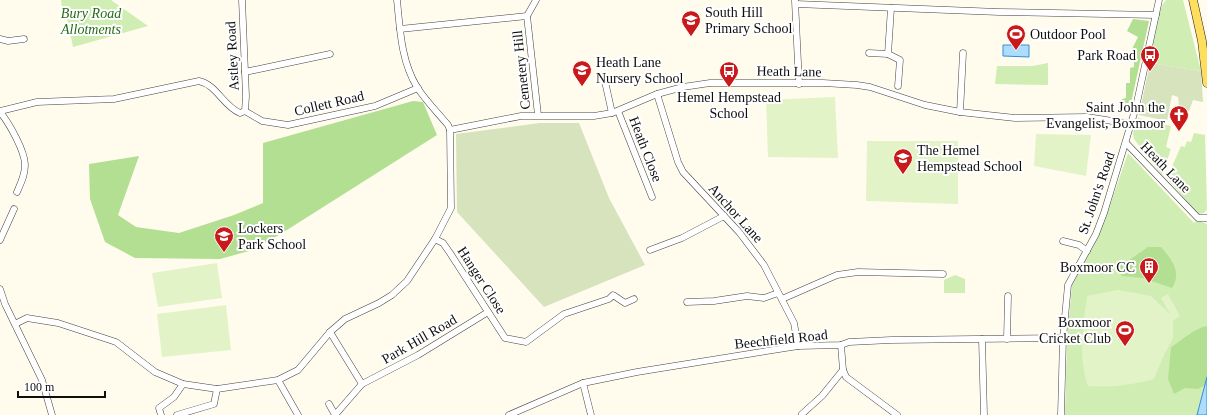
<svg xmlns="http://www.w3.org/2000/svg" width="1207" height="415" viewBox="0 0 1207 415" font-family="'Times New Roman',serif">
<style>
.green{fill:#d0edb4}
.forest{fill:#b2df92}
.cemetery{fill:#d6e3bd}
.pitch{fill:#e2f4c7}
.water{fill:#aedcfc;stroke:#2e8fd9}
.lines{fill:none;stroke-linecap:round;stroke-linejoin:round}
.minor-casing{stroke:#414141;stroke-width:7}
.major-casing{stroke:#1f1f1f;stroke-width:9}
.minor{stroke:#fff;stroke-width:6}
.major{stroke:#ffde5e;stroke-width:8}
.labels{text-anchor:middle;stroke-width:4;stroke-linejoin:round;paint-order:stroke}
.poi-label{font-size:14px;fill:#0e0e0e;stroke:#fff;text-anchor:start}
.park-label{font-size:14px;font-style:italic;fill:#266b18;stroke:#fff}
.street-label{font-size:14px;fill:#0e0e0e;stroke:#fff}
</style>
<rect width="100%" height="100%" fill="#fffcee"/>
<g class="green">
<polygon points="61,0 111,0 148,26 73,47 67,18 62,9"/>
<path d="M1166 0H1183L1201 71 1150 63C1153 44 1153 15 1166 0Z"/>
<polygon points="1048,63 1048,85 995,84 997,66 1032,66"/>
<polygon points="1138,118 1171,126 1166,147 1171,149 1162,175 1134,139 1133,133"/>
<polygon points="1194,133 1205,135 1207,209 1204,213 1198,214 1167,178 1181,146 1185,147 1187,141 1191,142"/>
<polygon points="1128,153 1194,223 1197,220 1207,224 1207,377 1197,415 1065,415 1067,339 1072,284 1105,220"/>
<polygon points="955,275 965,279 965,293 944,293 944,280"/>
</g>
<g class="forest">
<polygon points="1133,19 1149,21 1131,103 1127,103 1121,113 1122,99 1126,98 1126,83 1130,83 1130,68 1134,67 1134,52 1131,51 1138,37 1127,31"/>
<polygon points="413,101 423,102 437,135 279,235 249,251 220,259 135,258 105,242 90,199 89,164 139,156 118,215 136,227 179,233 234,215 263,203 263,143"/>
<path d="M1148 247H1161C1172 260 1182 272 1172 288L1143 278 1122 276 1115 267 1125 263Z"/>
<path d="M1207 326V377L1205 385 1198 389 1185 388 1174 394 1168 379 1171 347C1183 340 1194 328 1207 326Z"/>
</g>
<g class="cemetery">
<polygon points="1150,63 1201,71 1203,102 1193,100 1189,111 1179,107 1178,97 1172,95 1167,121 1139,115"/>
<polygon points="540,123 579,123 609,198 645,265 544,307 457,212 456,134"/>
</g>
<g class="pitch">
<polygon points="835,97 838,158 768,157 766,100"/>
<polygon points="1036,134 1091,135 1086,176 1034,166"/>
<polygon points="867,141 958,141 958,204 866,201"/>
<polygon points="217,263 222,298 158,307 152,273"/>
<path d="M1118 290 1151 296 1170 314 1161 298 1168 294 1180 316 1174 320 1173 319V338L1163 357 1154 379C1131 385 1112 388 1088 386 1078 357 1083 327 1087 296Z"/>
<polygon points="226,305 231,350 162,357 157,314"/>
</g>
<g class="water">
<polygon points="1003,45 1029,45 1029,57 1003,56"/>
<polygon points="1207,377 1207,415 1197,415"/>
</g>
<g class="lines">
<defs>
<g id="minor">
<polyline points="242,0 246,96 245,111"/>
<polyline points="536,0 527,16 538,115"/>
<polyline points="795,1 799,84"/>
<polyline points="796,4 999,12 1156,15"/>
<polyline points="891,8 888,54 900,60 898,86"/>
<polyline points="400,29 527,16"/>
<polyline points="0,39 8,41 24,39"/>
<polyline points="869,53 888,54"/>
<polyline points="245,72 330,54"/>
<polyline points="604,77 612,113"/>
<polyline points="657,94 678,162 683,172 739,232 764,265 794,323 798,346"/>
<path d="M0 111 37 102 114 99 199 81C217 85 223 106 240 113L245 111"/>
<polyline points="245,111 262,121 288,125 375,106 418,88"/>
<polyline points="618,111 652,197"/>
<path d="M0 112C9 123 25 151 25 165 25 175 21 183 17 192"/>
<polyline points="960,112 963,53"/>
<polyline points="450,130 521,116 594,116 612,113 657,94 683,87 710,83 823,83 857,85 870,87 925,105 960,112 1015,118 1087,117 1131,124"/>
<polyline points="1126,143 1198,218 1207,218"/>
<polyline points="435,239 443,243 450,253 505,338 526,342 564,314 609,299 613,295 625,303 634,299"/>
<polyline points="0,240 14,209"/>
<polyline points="1063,241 1079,245 1087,251"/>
<polyline points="650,250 682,238 724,216"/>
<polyline points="0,289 5,304 42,380 52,415"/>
<polyline points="782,299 837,275 858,272 943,274"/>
<polyline points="687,302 714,301 747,296 764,298 778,293"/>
<path d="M15 324 27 318 58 323 116 342 155 372 183 384 217 389 278 380 298 370 330 332 345 319 379 303 392 295 407 281 435 239 451 208 450 130 448 125C438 113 425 100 417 87 401 61 400 29 397 0"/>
<polyline points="330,332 362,384"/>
<polyline points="982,339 984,415"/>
<polyline points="1007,339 1008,296"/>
<polyline points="841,345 843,370 846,377 897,415"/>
<polyline points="278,380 298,415"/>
<polyline points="583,383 591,415"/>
<polyline points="329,404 335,415 362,384 418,355 488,312"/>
<polyline points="802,414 822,396 843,370"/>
<polyline points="161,415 159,408 174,397 183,384"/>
<polyline points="177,415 214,404 217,389"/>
<polyline points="509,415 583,383 637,372 798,346 841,345 849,342 891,340 1063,338"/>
<polyline points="1061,415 1063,338 1068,285 1096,234 1104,213 1136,107 1159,0"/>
</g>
<polyline id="major" points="1193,0 1202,41 1207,83"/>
</defs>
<use href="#minor" class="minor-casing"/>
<use href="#major" class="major-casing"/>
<use href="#minor" class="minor"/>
<use href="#major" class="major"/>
</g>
<defs>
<symbol id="school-pin" viewBox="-11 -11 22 30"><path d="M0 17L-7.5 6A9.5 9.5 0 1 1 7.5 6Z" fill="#ca191b" stroke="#fff"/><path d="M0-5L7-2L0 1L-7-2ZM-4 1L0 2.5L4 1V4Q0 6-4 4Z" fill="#fff"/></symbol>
<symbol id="stadium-pin" viewBox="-11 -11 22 30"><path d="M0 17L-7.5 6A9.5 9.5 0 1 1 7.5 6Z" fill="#ca191b" stroke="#fff"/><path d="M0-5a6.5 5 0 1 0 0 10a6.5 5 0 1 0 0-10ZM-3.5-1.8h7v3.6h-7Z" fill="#fff"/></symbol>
<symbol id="bus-pin" viewBox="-11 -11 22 30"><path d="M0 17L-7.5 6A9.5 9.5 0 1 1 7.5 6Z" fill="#ca191b" stroke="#fff"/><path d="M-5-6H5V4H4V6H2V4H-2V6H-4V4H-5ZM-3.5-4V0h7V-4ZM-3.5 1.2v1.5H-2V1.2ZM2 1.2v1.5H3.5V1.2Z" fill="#fff"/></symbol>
<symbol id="church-pin" viewBox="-11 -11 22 30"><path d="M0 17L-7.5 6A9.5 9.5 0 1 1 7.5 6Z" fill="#ca191b" stroke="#fff"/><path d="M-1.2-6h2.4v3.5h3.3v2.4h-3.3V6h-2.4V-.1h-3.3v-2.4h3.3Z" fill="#fff"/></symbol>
<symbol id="building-pin" viewBox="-11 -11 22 30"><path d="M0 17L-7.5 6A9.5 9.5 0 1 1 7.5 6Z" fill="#ca191b" stroke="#fff"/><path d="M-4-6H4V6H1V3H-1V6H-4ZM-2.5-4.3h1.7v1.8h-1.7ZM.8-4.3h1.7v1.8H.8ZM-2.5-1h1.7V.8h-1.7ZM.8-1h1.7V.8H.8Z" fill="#fff"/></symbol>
</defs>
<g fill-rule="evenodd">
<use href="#school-pin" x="680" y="9" width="22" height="30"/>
<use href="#stadium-pin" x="1005" y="23" width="22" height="30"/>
<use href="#bus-pin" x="1139" y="44" width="22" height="30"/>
<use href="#school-pin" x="571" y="59" width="22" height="30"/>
<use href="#bus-pin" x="718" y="60" width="22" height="30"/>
<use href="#church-pin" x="1168" y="104" width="22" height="30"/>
<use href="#school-pin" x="892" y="147" width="22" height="30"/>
<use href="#school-pin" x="213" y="225" width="22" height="30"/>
<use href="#building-pin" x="1138" y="256" width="22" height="30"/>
<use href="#stadium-pin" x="1114" y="319" width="22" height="30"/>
</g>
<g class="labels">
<g class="poi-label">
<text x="705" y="17">South Hill<tspan x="705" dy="16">Primary School</tspan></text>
<text x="1030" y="39">Outdoor Pool</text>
<text x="1136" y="60" text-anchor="end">Park Road</text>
<text x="596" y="67">Heath Lane<tspan x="596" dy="16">Nursery School</tspan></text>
<text x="729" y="102" text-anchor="middle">Hemel Hempstead<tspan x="729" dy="16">School</tspan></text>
<text x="1165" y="112" text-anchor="end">Saint John the<tspan x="1165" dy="16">Evangelist, Boxmoor</tspan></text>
<text x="917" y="155">The Hemel<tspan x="917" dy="16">Hempstead School</tspan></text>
<text x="238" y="233">Lockers<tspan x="238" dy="16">Park School</tspan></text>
<text x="1135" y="272" text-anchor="end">Boxmoor CC</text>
<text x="1111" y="327" text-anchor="end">Boxmoor<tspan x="1111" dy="16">Cricket Club</tspan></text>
</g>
<g class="park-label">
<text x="91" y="18">Bury Road<tspan x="91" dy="16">Allotments</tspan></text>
</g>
<g class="street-label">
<text transform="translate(232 56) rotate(-93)" y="5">Astley Road</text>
<text transform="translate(521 70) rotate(-96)" y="5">Cemetery Hill</text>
<text transform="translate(789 71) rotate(1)" y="5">Heath Lane</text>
<text transform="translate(329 103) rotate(-13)" y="5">Collett Road</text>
<text transform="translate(646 149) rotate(69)" y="5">Heath Close</text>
<text transform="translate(1166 167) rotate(46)" y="5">Heath Lane</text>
<text transform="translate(1096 193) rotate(-71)" y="5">St. John's Road</text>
<text transform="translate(736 213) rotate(48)" y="5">Anchor Lane</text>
<text transform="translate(482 280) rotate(57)" y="5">Hanger Close</text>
<text transform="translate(419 339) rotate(-30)" y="5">Park Hill Road</text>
<text transform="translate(781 339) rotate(-6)" y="5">Beechfield Road</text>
</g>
</g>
<path d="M18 391v6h87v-6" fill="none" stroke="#0e0e0e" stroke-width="2"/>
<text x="24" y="391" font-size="12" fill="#0e0e0e" stroke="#ffffff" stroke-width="3" paint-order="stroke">100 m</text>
</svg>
